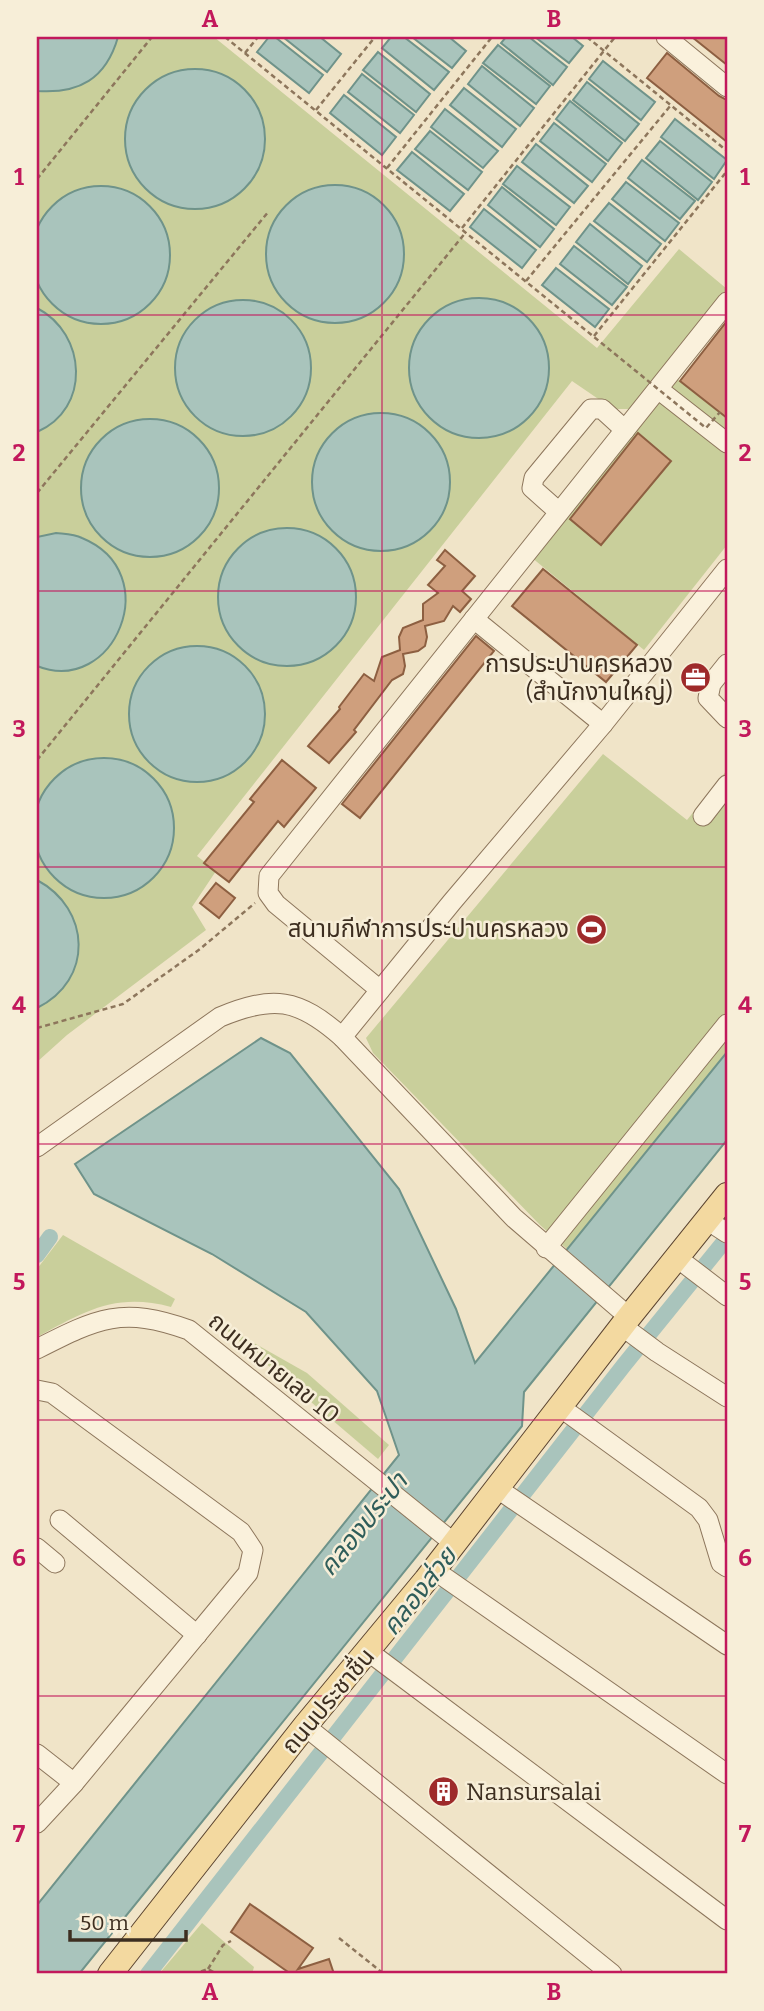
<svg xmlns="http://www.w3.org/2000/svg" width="764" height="2011" viewBox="0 0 764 2011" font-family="Bitter,'Noto Sans Thai',serif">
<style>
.green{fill:#c9cf9b}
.water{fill:#a9c4bc;stroke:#6f938a;stroke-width:2}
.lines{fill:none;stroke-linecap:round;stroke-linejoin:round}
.canal{stroke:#a9c4bc;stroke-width:16}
.building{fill:#cf9f7d;stroke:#8d5f41;stroke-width:2}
.minor-casing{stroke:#8d765c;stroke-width:21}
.major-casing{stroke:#5b4430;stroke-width:26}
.path{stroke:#8d765c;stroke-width:2.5;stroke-dasharray:5 3.5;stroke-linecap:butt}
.minor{stroke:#faf1dc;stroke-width:19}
.major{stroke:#f3d9a0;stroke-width:24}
.path-bridge{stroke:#8d765c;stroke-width:2.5;stroke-dasharray:5 3.5;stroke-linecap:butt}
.grid{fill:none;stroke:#c2185b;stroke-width:2;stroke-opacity:0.55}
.labels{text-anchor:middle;stroke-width:5;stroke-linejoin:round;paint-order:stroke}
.poi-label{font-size:24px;fill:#3d2e20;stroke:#f7eed8;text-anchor:end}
.street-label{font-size:24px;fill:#3d2e20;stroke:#f7eed8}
.water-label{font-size:26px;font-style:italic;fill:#2f5d5a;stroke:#f7eed8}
.neatline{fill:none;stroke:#c2185b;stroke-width:2.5}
.grid-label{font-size:23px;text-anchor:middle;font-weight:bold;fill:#c2185b}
</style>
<rect width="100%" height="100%" fill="#f0e4c8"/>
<g class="green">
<polygon points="37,37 214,37 597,348 679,249 727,289 629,409 613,409 572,381 197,856 216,871 192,907 206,930 67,1035 37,1062"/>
<polygon points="675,377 727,419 727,545 644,650 531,557"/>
<polygon points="603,754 687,820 727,770 727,1052 567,1249 540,1225 373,1053 366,1038"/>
<path d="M63 1235 175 1299 171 1307C115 1292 84 1312 37 1337V1269Z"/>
<polygon points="217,1322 307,1373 389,1445 378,1459"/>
<polygon points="202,1923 254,1967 252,1974 159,1974"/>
</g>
<g class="water">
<path d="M37 37H118C106 79 79 94 37 91Z"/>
<polygon points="269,37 275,37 323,75 309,93 257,52"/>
<polygon points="283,37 320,37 341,54 327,72"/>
<polygon points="391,37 404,37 449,72 434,90 382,48"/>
<polygon points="412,37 449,37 466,51 452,68"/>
<polygon points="506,37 529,37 567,67 553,85 501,43"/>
<polygon points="535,37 572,37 583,46 569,63"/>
<polygon points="498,45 550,86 536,104 483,63"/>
<polygon points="378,52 430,94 416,112 363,70"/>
<polygon points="603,61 655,102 641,120 589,79"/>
<polygon points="482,66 534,108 520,126 468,84"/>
<circle cx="195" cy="139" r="70"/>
<polygon points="362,74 414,115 400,133 348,92"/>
<polygon points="587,82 639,124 625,141 573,100"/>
<polygon points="464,88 516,129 502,147 450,105"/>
<polygon points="344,95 396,137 382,155 330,113"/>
<polygon points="570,101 622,143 608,161 556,119"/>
<polygon points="445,109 498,151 483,168 431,127"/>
<polygon points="675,119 727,160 714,179 661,137"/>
<polygon points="554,123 606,164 592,182 540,141"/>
<polygon points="430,131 482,172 468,190 415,149"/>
<polygon points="660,141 712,182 698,200 646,158"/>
<polygon points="536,144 588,186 574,203 522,162"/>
<polygon points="412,152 464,194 450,211 397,170"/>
<polygon points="642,160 695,201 680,219 628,178"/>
<polygon points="517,166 570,207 556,225 503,184"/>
<polygon points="626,182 679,223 665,241 612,199"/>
<circle cx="335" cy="254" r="69"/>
<circle cx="101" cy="255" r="69"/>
<polygon points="502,187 554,229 540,247 488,205"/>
<polygon points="609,203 661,244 647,262 594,221"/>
<polygon points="484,209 536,250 522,268 470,227"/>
<polygon points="590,224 642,266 628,284 576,242"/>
<polygon points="574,246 627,287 612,305 560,264"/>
<polygon points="556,268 609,309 595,327 542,285"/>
<circle cx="479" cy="368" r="70"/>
<circle cx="243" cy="368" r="68"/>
<path d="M37 308C87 334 91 409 37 432Z"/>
<circle cx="381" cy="482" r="69"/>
<circle cx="150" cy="488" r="69"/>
<circle cx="287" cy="597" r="69"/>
<path d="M56 533C64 534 74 534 82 538 167 573 114 697 37 666V537Z"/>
<circle cx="197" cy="714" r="68"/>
<circle cx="104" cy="828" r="70"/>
<path d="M37 880C91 909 94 980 37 1008Z"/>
<polygon points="261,1038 290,1053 399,1189 456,1309 475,1363 727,1052 727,1140 524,1392 522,1426 79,1974 37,1974 37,1905 399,1455 377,1391 306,1312 212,1254 94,1194 75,1164"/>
</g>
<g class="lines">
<g class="canal">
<polyline points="37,1255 50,1237"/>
<polyline points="148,1974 624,1365 727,1238"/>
</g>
</g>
<g class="building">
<polygon points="692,37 727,37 727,65"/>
<polygon points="667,53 719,96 727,100 727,142 647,78"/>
<polygon points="727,321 727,418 680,381"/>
<polygon points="638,433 671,461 601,545 570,519"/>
<polygon points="445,550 475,576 462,591 471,599 460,612 453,606 444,621 425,626 427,637 425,646 418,651 403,654 405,666 403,674 392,680 354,730 356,732 329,763 308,746 340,709 339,707 364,674 374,681 382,657 400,650 399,637 403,628 423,620 423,604 438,593 428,585 445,566 437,560"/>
<polygon points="543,569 637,645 606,682 512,606"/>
<polygon points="476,636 494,651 360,818 342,804"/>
<polygon points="282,760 316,788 284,827 278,821 229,882 204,863 254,802 250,799"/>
<polygon points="216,883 235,898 219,918 200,903"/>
<polygon points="250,1904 313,1948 298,1969 329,1959 334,1974 291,1974 231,1932"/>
</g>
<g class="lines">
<defs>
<g id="minor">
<polyline points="666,37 727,87"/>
<polyline points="658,389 727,443"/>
<polyline points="559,512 532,488 534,478 591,409 602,409 625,430"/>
<polyline points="474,619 603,724"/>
<polyline points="727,664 711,684 708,698 727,718"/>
<polyline points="703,816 727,785"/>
<polyline points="380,990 276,904 268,893 269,876 727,302"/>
<polyline points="342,1037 452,902 603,724 727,569"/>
<path d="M37 1147 220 1017C273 995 298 998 342 1037L514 1218 629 1317"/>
<polyline points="707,1220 727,1233"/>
<polyline points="546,1248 727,1024"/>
<polyline points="676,1257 727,1296"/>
<polyline points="622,1326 657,1352 727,1397"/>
<path d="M37 1349C98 1318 122 1306 189 1330L455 1544"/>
<polyline points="37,1390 52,1393 241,1532 253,1550 248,1573 74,1783 37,1823"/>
<polyline points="560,1407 699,1508 708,1520 721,1563 727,1567"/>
<polyline points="498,1489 727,1645"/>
<polyline points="60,1520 197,1635"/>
<polyline points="37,1548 55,1563"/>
<polyline points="434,1570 727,1774"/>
<polyline points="369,1652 727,1920"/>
<polyline points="305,1726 612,1974"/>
<polyline points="37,1754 74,1783"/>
</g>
<polyline id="major" points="110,1974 305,1726 426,1580 629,1317 727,1195"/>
</defs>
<use href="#minor" class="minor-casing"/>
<use href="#major" class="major-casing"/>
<g class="path">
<polyline points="587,37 727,151"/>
<polyline points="245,53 258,37"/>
<polyline points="316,110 375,37"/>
<polyline points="387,168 492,37"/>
<polyline points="37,179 152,37"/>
<polyline points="462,228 615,37"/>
<polyline points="526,281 671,105"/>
<polyline points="594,336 727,171"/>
<polyline points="37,493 269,211"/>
<polyline points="37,760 466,232"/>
<polyline points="37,1028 123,1004 200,949 255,903"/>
<polyline points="339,1938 384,1974"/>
<polyline points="208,1969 223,1945 231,1941"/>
<polyline points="193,1974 208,1969 217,1974"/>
</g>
<use href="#minor" class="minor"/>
<use href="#major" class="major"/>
<polyline class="path-bridge" points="225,37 706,428 720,412"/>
</g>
<path class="grid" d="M382 37V1974M37 315H727M37 591H727M37 867H727M37 1144H727M37 1420H727M37 1696H727"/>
<defs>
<symbol id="office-disc" viewBox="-11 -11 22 22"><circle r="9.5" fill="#9e2a2b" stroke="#f7eed8"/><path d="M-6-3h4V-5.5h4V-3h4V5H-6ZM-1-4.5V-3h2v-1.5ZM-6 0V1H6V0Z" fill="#fff"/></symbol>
<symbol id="stadium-disc" viewBox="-11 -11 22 22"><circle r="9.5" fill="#9e2a2b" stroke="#f7eed8"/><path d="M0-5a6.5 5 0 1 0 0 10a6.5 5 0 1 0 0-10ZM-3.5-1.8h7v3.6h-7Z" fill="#fff"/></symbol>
<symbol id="building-disc" viewBox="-11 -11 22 22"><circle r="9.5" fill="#9e2a2b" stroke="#f7eed8"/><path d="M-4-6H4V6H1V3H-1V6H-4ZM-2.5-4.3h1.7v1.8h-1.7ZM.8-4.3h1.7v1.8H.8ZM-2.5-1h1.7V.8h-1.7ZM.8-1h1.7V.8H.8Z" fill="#fff"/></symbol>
</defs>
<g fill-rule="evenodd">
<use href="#office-disc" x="678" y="660" width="35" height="35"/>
<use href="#stadium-disc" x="574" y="912" width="35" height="35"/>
<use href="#building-disc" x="426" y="1774" width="35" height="35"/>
</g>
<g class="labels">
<g class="poi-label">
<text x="673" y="672">การประปานครหลวง<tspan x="673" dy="28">(สำนักงานใหญ่)</tspan></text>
<text x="569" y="937">สนามกีฬาการประปานครหลวง</text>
<text x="466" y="1800" text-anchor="start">Nansursalai</text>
</g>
<g class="street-label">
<text transform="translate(274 1368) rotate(39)" y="8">ถนนหมายเลข 10</text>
<text transform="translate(328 1701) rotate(-50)" y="8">ถนนประชาชื่น</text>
</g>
<g class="water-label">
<text transform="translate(363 1524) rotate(-51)" y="9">คลองประปา</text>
<text transform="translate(419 1591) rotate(-52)" y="9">คลองส่วย</text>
</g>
</g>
<rect width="764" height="2011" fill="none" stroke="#f7eed8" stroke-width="77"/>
<path d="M70 1930v10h116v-10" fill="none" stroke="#3d2e20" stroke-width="3.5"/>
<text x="80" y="1930" font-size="21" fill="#3d2e20" stroke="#f7eed8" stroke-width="5" paint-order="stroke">50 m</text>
<rect x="38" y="38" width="688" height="1934" class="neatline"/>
<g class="grid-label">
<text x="210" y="27">A</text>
<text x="554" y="27">B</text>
<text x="19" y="185">1</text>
<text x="745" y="185">1</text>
<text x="19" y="461">2</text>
<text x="745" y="461">2</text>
<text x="19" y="737">3</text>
<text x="745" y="737">3</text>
<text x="19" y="1013">4</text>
<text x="745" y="1013">4</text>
<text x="19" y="1290">5</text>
<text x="745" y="1290">5</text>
<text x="19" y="1566">6</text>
<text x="745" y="1566">6</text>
<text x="19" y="1842">7</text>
<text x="745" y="1842">7</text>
<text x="210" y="2000">A</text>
<text x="554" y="2000">B</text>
</g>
</svg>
